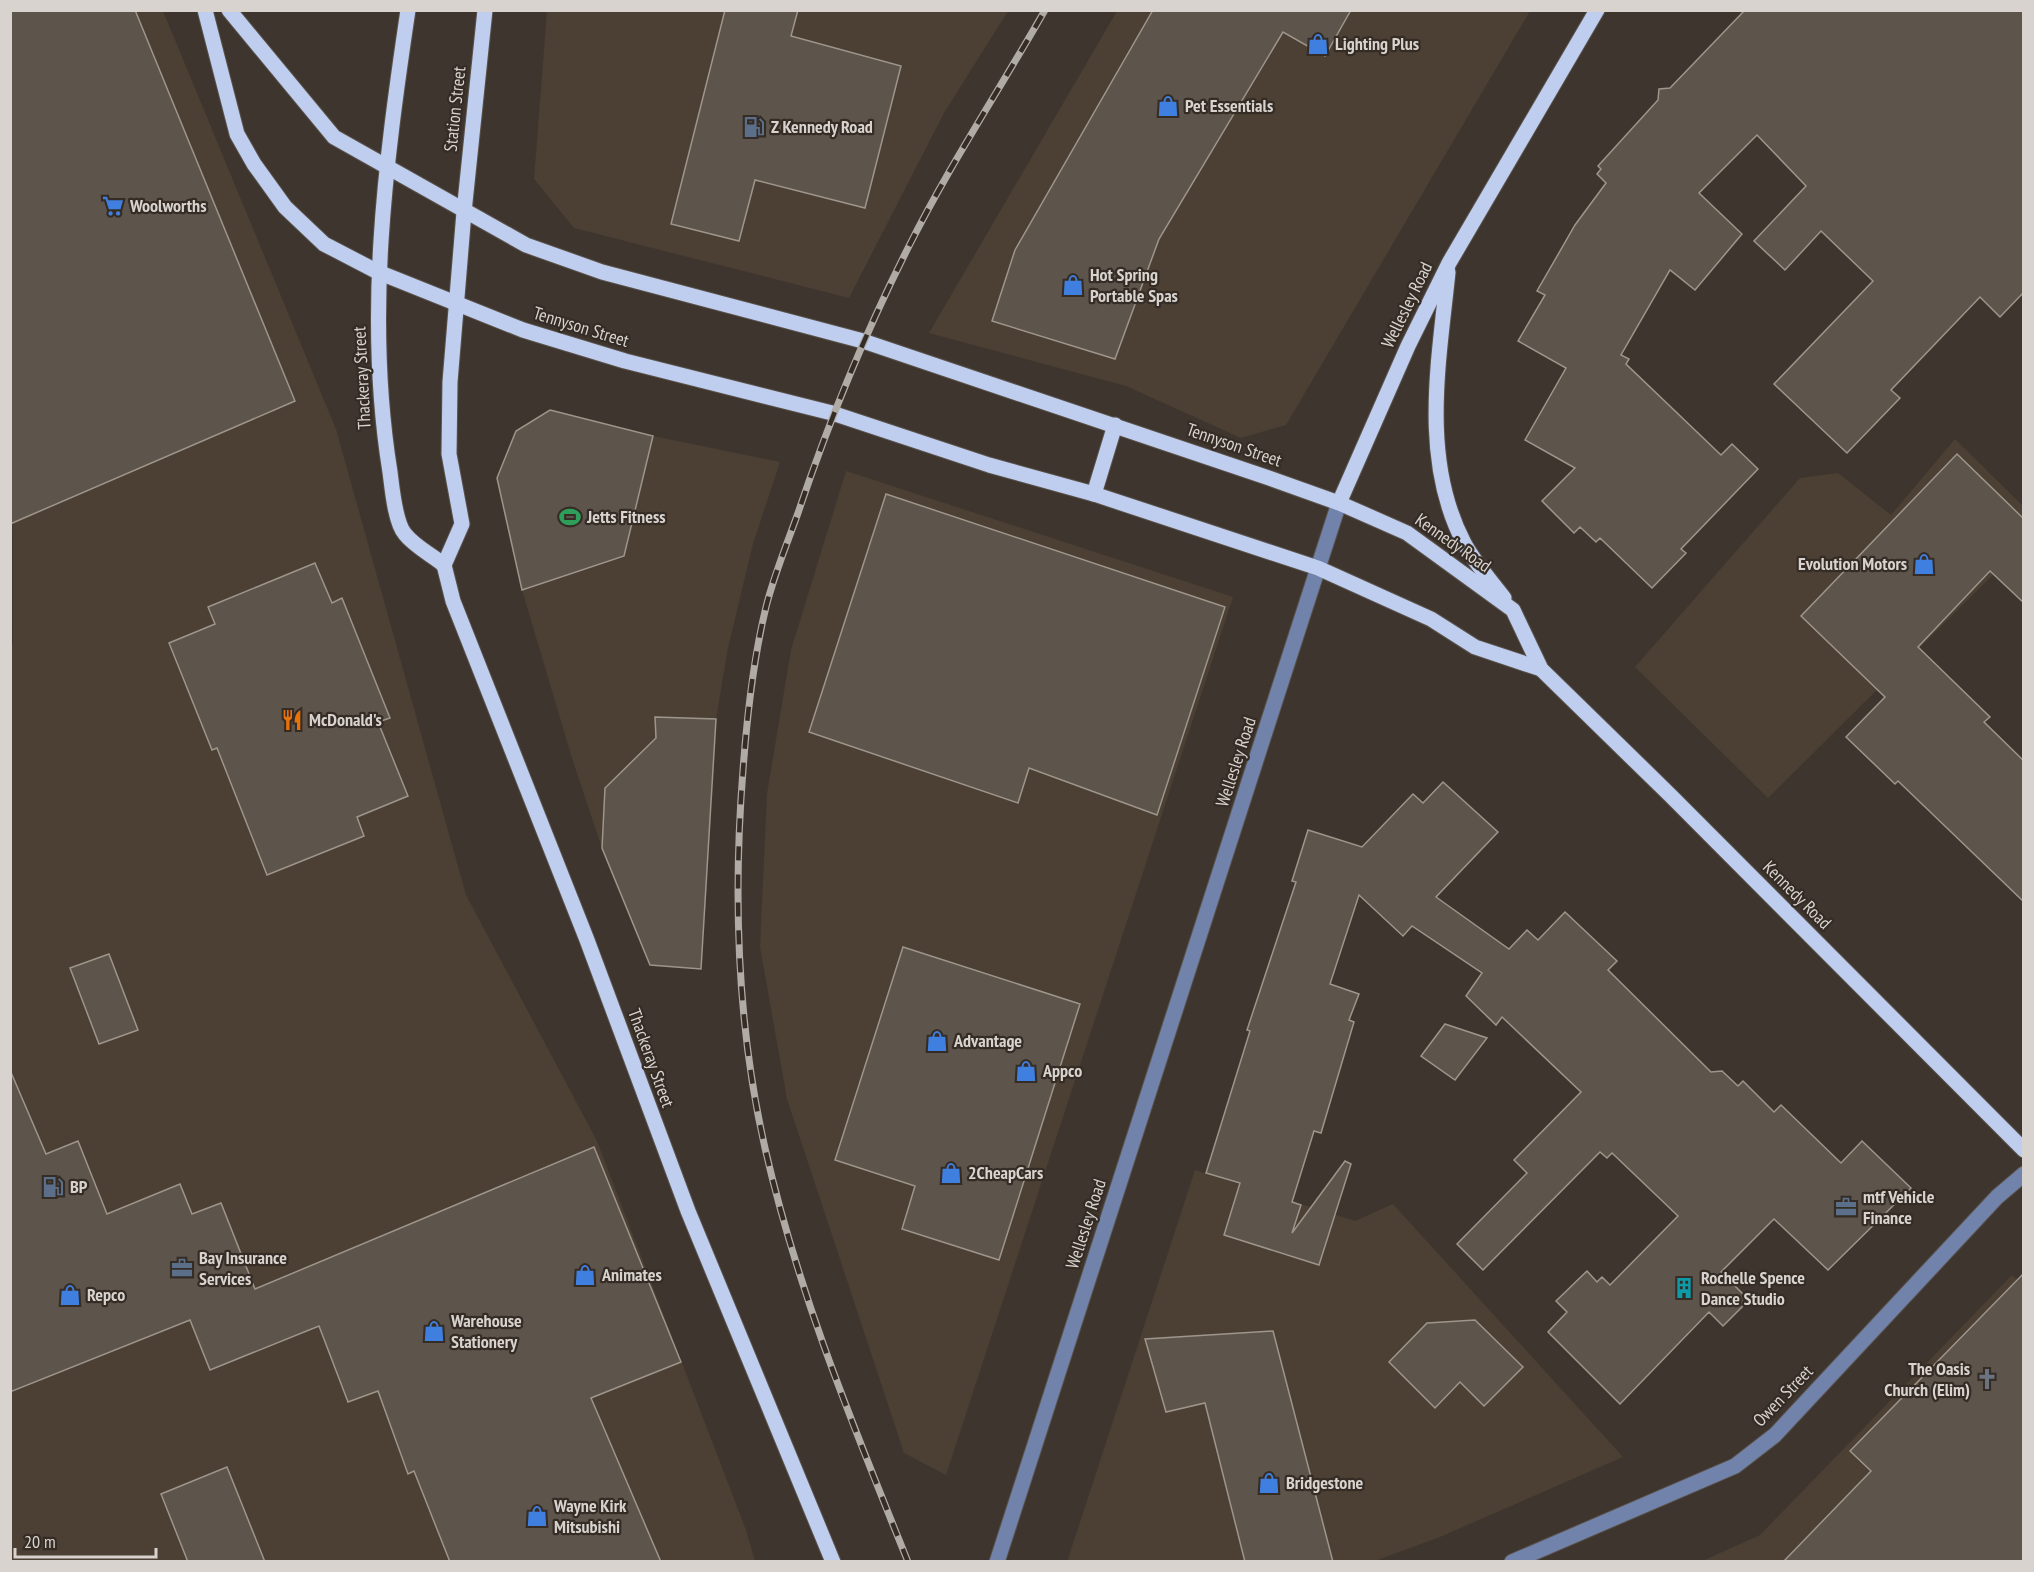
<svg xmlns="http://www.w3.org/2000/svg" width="2034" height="1572" viewBox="0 0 2034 1572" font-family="'PT Sans Narrow',sans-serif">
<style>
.built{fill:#4c3f33}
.building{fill:#5d554c;stroke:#9e958b;stroke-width:1.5}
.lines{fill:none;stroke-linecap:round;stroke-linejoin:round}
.minor-casing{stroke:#5a524b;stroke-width:17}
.major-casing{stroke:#5a524b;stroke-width:17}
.minor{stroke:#7183ab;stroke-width:15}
.major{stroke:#bfceef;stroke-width:15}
.rail-casing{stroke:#b1aba5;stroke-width:7}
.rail{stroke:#342c25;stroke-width:4.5;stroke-dasharray:14;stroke-linecap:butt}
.labels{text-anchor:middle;stroke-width:4.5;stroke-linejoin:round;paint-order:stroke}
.poi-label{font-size:18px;font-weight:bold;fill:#d8d3ce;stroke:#342c25;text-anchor:start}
.street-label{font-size:18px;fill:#d8d3ce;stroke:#342c25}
</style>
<rect width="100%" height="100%" fill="#3e362e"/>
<g class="built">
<polygon points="11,11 163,11 336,429 466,895 597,1141 746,1530 755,1561 11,1562 10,646 13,644"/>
<polygon points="547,11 1008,11 944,113 849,298 574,228 534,179"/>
<polygon points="1117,11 1530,11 1286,425 1241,438 1126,386 929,333"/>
<polygon points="550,410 653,436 780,462 753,544 728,648 716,719 701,969 650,965 602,848 572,758 522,590 497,478 516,431"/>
<polygon points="1955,439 2023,506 2023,545 1768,798 1635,667 1800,478 1838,473 1891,515"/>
<polygon points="846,471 1233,597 946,1475 904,1453 787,1099 760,947 767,794 791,650"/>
<polygon points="1195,1170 1355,1221 1393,1204 1623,1457 1440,1537 1375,1561 1067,1562"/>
<polygon points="2012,1275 2023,1286 2023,1561 1700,1562 1760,1535"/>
</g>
<g class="building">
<polygon points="10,10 135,10 295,401 10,524"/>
<polygon points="725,10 798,10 791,36 901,66 865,208 755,180 739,241 671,224"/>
<polygon points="1153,10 1351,10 1325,56 1283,32 1159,239 1115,359 992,321 1015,250"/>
<polygon points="1745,10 2024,10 2024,292 2000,317 1980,297 1891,390 1900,398 1847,453 1774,384 1873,281 1821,231 1785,270 1754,241 1806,186 1757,135 1699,193 1742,234 1695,290 1670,270 1621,355 1629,359 1626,364 1721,455 1732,444 1758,469 1681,549 1686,553 1652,588 1600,538 1596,542 1580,527 1574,533 1542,501 1575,468 1525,440 1566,368 1518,341 1545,295 1537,291 1575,225 1606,183 1597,174 1601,169 1598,166 1658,100 1659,89 1670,88"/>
<polygon points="550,410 653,436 624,556 522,590 497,478 516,431"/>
<polygon points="1957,454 2024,519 2024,603 1990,571 1918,647 1990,717 1984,722 2024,761 2024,902 1898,781 1895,784 1846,737 1885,697 1801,616"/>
<polygon points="886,494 1225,607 1157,815 1029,768 1018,803 809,732"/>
<polygon points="315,563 332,603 342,598 390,718 378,722 408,796 357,817 364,836 267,875 217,748 212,750 169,643 215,624 208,607"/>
<polygon points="655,717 716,719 701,969 650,965 602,848 605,788 656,738"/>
<polygon points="1443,782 1498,832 1436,897 1509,949 1527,930 1538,940 1565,912 1617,961 1608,970 1711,1072 1722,1071 1738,1086 1743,1081 1774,1112 1781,1105 1841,1163 1862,1141 1911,1188 1828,1270 1774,1219 1721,1272 1749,1300 1723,1326 1709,1312 1620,1404 1548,1332 1567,1312 1556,1301 1587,1271 1597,1282 1602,1277 1610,1285 1678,1216 1612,1153 1607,1158 1600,1152 1483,1270 1457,1244 1527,1173 1514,1160 1581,1092 1502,1017 1496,1025 1466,996 1482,973 1412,926 1403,936 1359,895 1330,984 1359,994 1349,1020 1354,1022 1321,1133 1314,1131 1292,1202 1301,1205 1292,1233 1345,1161 1351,1164 1319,1265 1224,1235 1240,1183 1206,1173 1250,1031 1247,1030 1296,882 1292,881 1308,830 1362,847 1413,794 1423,803"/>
<polygon points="903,947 1080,1004 999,1260 902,1229 915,1186 835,1160"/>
<polygon points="109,954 138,1030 99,1044 70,968"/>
<polygon points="1445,1024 1487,1038 1455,1080 1421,1056"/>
<polygon points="10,1070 46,1154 78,1141 107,1214 180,1184 192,1214 221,1203 255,1289 594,1147 681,1362 591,1398 661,1562 450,1562 414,1471 408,1474 378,1391 348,1402 319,1326 210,1370 190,1320 10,1392"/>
<polygon points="2024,1273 2024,1562 1783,1562 1871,1471 1850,1451"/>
<polygon points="1475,1320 1523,1367 1484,1406 1460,1382 1435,1408 1389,1362 1427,1323"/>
<polygon points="1273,1331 1333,1562 1245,1562 1205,1403 1166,1412 1145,1339"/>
<polygon points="227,1467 265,1562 188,1562 161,1494"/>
</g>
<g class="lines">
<defs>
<g id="minor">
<polyline points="997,1562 1339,503"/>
<polyline points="1512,1562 1735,1466 1775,1435 1997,1197 2024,1174"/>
</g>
<g id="major">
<polyline points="205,10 237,134 254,164 285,207 324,244 378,272 523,330 625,361 832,413 989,465 1094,494 1318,568 1431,619 1475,647 1541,669"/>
<polyline points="229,10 334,137 526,245 602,272 863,341 1269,478 1339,503 1407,533 1513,610 1541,669 1670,795 2024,1150"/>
<path d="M408 10C385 165 365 317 390 472 392 487 395 523 405 534 414 546 432 555 444 565"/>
<polyline points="485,10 464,212 450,382 449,454 462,524 444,565 453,601 587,940 688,1211 833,1562"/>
<path d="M1448 272C1439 361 1420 459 1464 543 1474 562 1491 581 1504 598"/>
<polyline points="1094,494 1115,425"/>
<polyline points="1339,503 1408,346 1449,263 1597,10"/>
</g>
</defs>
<use href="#minor" class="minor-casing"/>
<use href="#major" class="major-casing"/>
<use href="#minor" class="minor"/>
<use href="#major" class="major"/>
<defs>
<path id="rail" d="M908 1562C853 1425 798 1293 765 1148 737 1025 733 896 743 770 747 716 753 660 766 607 774 575 787 544 798 513 829 421 865 333 909 246 949 166 1000 89 1045 10"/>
</defs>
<use href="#rail" class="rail-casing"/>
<use href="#rail" class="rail"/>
</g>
<defs>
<symbol id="shop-bare" viewBox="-9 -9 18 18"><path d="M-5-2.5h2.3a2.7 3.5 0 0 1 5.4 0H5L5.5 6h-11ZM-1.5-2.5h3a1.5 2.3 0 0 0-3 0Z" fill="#3f7fe0" stroke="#342c25" stroke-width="2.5" paint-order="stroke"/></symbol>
<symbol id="fuel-bare" viewBox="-9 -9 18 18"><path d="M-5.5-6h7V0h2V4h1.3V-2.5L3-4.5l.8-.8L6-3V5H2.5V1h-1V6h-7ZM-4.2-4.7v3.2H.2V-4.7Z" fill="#5c6f8a" stroke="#342c25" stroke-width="2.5" paint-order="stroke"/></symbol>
<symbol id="supermarket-bare" viewBox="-9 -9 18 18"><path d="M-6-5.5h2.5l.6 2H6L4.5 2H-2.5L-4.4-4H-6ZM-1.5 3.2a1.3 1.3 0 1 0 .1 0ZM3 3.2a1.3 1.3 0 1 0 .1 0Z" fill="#3f7fe0" stroke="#342c25" stroke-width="2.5" paint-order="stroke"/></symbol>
<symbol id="stadium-bare" viewBox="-9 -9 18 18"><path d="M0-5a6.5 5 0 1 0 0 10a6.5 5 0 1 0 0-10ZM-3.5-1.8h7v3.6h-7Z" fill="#2e9e5b" stroke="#342c25" stroke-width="2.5" paint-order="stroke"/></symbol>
<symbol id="restaurant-bare" viewBox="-9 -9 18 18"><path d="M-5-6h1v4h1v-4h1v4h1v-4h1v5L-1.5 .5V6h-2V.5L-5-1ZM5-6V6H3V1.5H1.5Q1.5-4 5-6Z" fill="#e8710a" stroke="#342c25" stroke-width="2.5" paint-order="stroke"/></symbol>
<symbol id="office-bare" viewBox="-9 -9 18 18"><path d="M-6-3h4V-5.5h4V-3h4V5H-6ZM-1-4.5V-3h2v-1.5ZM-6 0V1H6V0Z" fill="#5c6f8a" stroke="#342c25" stroke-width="2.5" paint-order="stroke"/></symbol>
<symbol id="building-bare" viewBox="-9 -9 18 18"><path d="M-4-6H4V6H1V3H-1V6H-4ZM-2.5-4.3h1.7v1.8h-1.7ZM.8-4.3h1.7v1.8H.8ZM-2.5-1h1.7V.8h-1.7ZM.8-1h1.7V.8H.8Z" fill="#0f9aa8" stroke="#342c25" stroke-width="2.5" paint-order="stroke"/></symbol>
<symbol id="church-bare" viewBox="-9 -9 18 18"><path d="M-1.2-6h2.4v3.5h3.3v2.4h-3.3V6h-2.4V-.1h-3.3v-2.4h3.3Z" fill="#6b7280" stroke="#342c25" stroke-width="2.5" paint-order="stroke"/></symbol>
</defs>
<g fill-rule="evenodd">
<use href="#shop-bare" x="1303" y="29" width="30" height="30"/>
<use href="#shop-bare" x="1153" y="91" width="30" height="30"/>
<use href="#fuel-bare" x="739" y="112" width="30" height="30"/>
<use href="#supermarket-bare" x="98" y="191" width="30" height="30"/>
<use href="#shop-bare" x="1058" y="270" width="30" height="30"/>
<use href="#stadium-bare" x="555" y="502" width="30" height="30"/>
<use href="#shop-bare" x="1909" y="549" width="30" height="30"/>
<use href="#restaurant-bare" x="277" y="705" width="30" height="30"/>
<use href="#shop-bare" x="922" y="1026" width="30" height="30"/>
<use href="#shop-bare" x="1011" y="1056" width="30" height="30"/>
<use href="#shop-bare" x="936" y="1158" width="30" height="30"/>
<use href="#fuel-bare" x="38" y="1172" width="30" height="30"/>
<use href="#office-bare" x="1831" y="1192" width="30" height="30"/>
<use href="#office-bare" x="167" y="1253" width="30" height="30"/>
<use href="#shop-bare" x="570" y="1260" width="30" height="30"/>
<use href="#building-bare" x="1669" y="1273" width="30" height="30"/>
<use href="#shop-bare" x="55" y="1280" width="30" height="30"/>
<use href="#shop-bare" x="419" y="1316" width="30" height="30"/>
<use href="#church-bare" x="1972" y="1364" width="30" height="30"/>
<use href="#shop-bare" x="1254" y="1468" width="30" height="30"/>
<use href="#shop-bare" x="522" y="1501" width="30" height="30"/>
</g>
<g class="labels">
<g class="poi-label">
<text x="1335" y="50">Lighting Plus</text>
<text x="1185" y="112">Pet Essentials</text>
<text x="771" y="133">Z Kennedy Road</text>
<text x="130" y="212">Woolworths</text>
<text x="1090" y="281">Hot Spring<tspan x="1090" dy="21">Portable Spas</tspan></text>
<text x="587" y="523">Jetts Fitness</text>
<text x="1907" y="570" text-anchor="end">Evolution Motors</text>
<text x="309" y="726">McDonald's</text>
<text x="954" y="1047">Advantage</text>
<text x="1043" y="1077">Appco</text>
<text x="968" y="1179">2CheapCars</text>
<text x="70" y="1193">BP</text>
<text x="1863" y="1203">mtf Vehicle<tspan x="1863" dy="21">Finance</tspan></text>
<text x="199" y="1264">Bay Insurance<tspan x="199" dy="21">Services</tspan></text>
<text x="602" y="1281">Animates</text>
<text x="1701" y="1284">Rochelle Spence<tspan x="1701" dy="21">Dance Studio</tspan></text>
<text x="87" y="1301">Repco</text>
<text x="451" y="1327">Warehouse<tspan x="451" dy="21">Stationery</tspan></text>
<text x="1970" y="1375" text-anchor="end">The Oasis<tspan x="1970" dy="21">Church (Elim)</tspan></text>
<text x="1286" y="1489">Bridgestone</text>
<text x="554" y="1512">Wayne Kirk<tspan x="554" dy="21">Mitsubishi</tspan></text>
</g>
<g class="street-label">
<text transform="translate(455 109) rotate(-84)" y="6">Station Street</text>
<text transform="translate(1407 305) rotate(-64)" y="6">Wellesley Road</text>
<text transform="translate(581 327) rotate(17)" y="6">Tennyson Street</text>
<text transform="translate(362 378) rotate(-93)" y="6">Thackeray Street</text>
<text transform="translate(1234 445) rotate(19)" y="6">Tennyson Street</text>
<text transform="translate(1453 543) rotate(35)" y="6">Kennedy Road</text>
<text transform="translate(1236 762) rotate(-72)" y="6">Wellesley Road</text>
<text transform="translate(1797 895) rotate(45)" y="6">Kennedy Road</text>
<text transform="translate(651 1058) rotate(70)" y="6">Thackeray Street</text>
<text transform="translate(1086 1224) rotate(-72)" y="6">Wellesley Road</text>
<text transform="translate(1783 1396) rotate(-46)" y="6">Owen Street</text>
</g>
</g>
<rect width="2034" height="1572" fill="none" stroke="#d8d3ce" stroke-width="24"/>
<path d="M15 1548v9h141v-9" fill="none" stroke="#d8d3ce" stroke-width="3"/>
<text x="24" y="1548" font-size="18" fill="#d8d3ce" stroke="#342c25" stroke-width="4.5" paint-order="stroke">20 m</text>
</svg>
